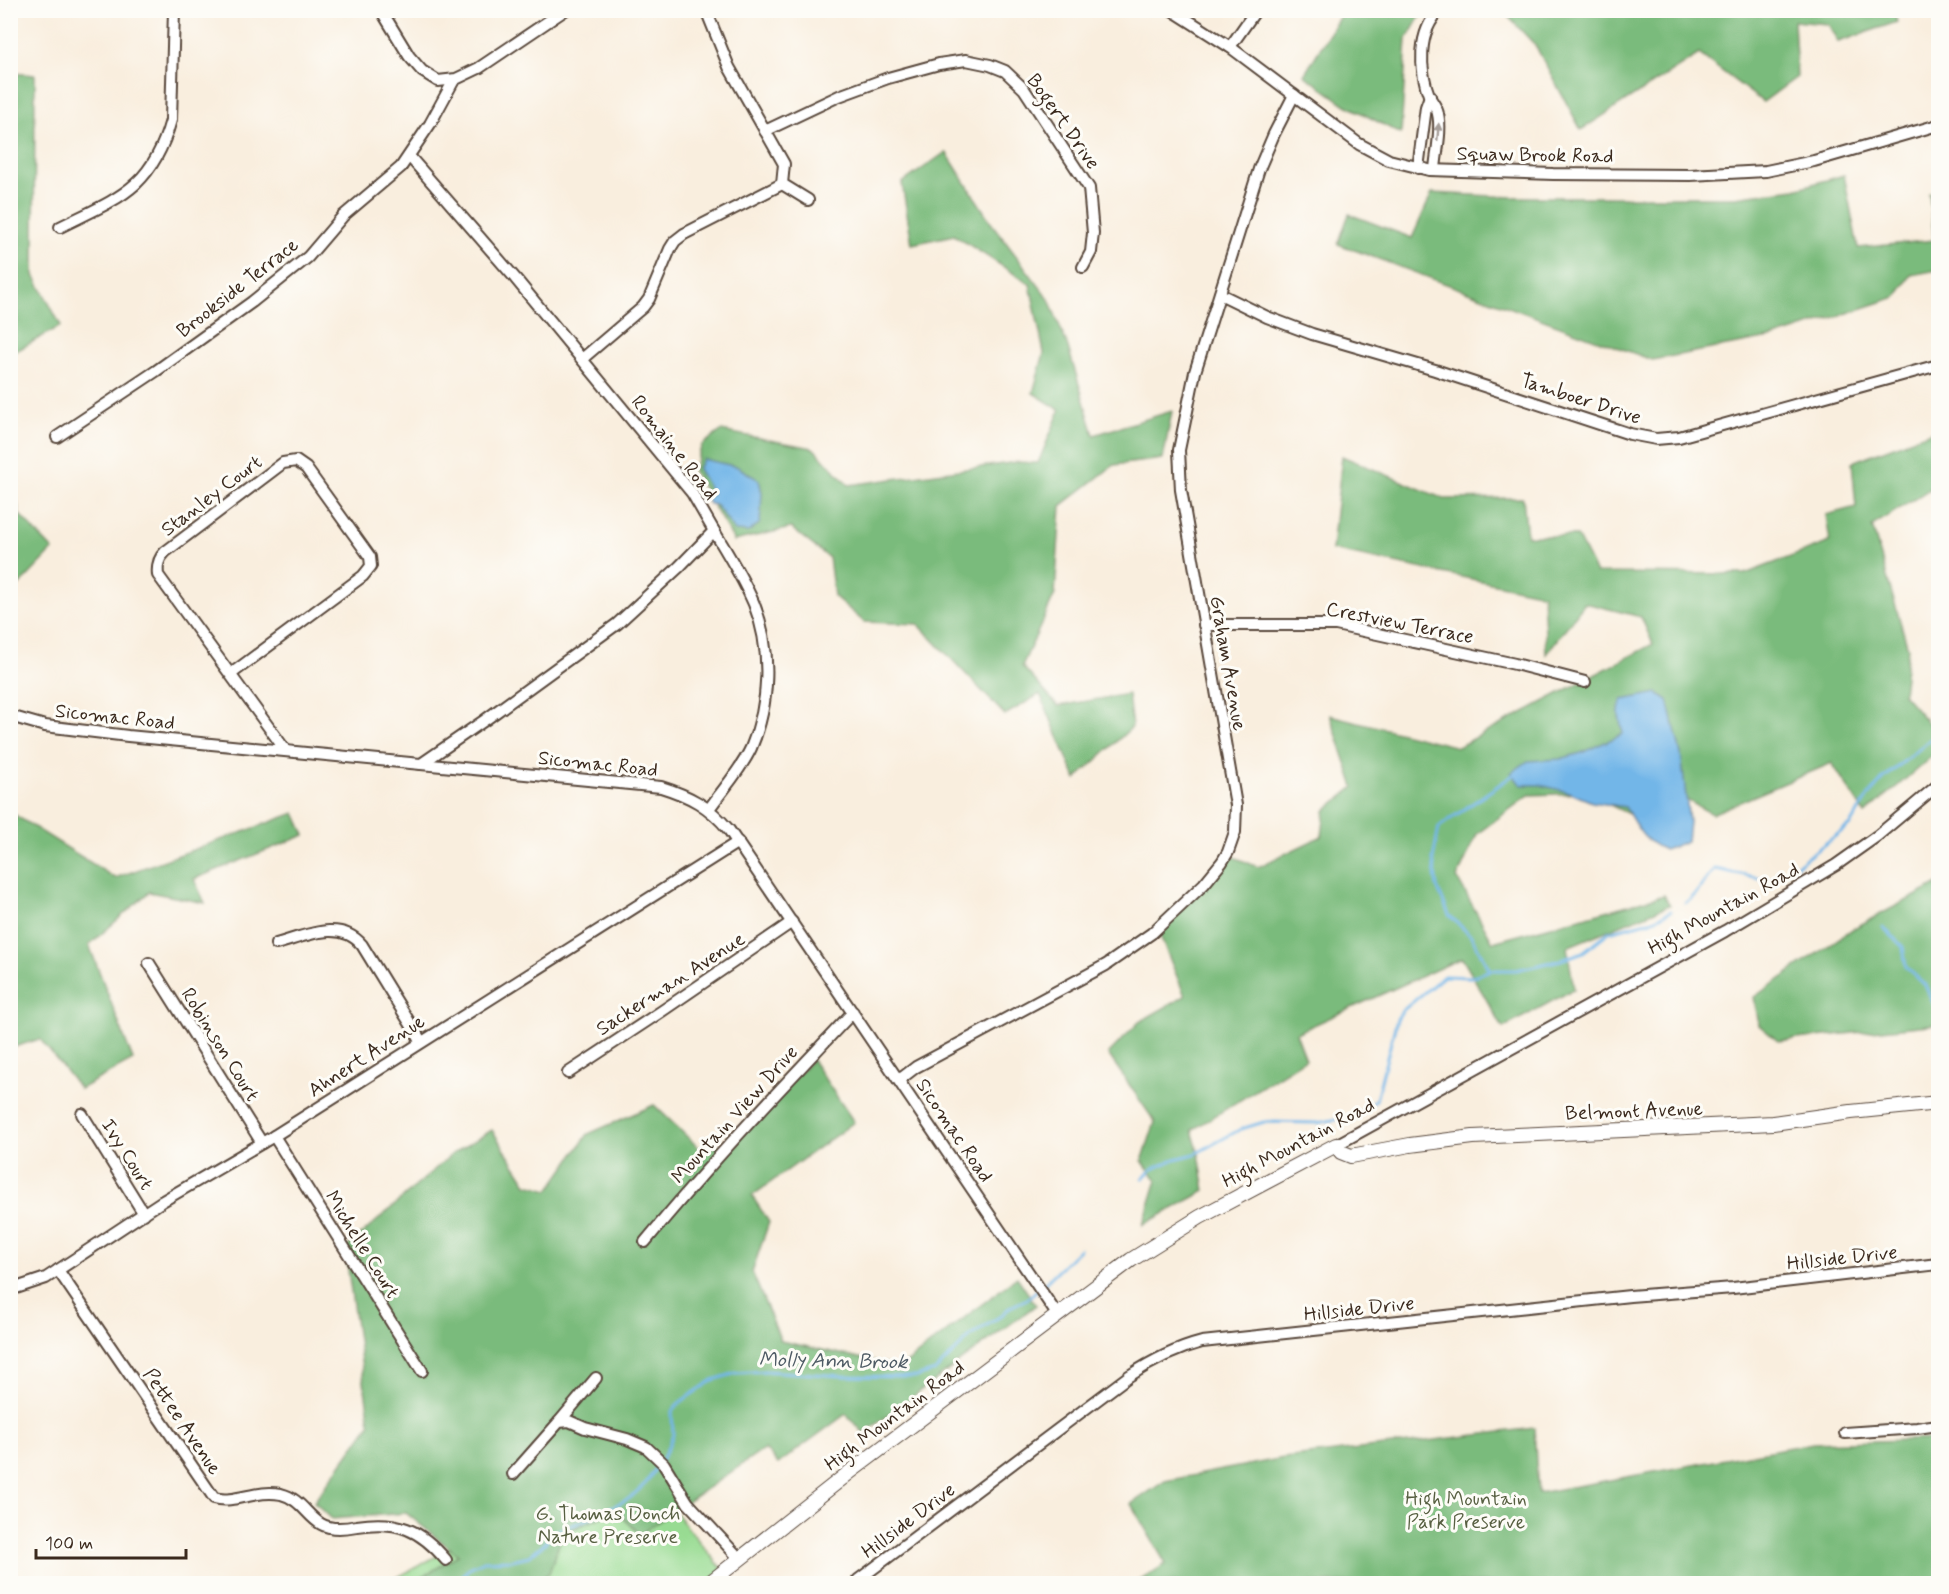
<svg xmlns="http://www.w3.org/2000/svg" width="1949" height="1594" viewBox="0 0 1949 1594" font-family="Mynerve,sans-serif">
<style>
.green{fill:#98db92;stroke:#6a8258;stroke-width:1.5}
.forest{fill:#7abb7c;stroke:#5a724d;stroke-width:1.5}
.water{fill:#72b6e8;stroke:#567083;stroke-width:1.5}
.lines{fill:none;stroke-linecap:round;stroke-linejoin:round}
.stream{stroke:#72b6e8;stroke-width:3}
.minor-casing{stroke:#58473b;stroke-width:14}
.major-casing{stroke:#58473b;stroke-width:16}
.minor{stroke:#fff;stroke-width:10}
.major{stroke:#fff;stroke-width:14}
.oneway{fill:#a79f9a}
.labels{text-anchor:middle;stroke-width:6;stroke-linejoin:round;paint-order:stroke}
.street-label{font-size:20px;fill:#3b2a1e;stroke:#fdfcf7}
.park-label{font-size:20px;fill:#575f41;stroke:#fdfcf7}
.water-label{font-size:21px;font-style:italic;fill:#4e5b65;stroke:#fdfcf7}
</style>
<rect width="100%" height="100%" fill="#fdfcf7"/>
<filter id="ink" filterUnits="userSpaceOnUse"><feTurbulence type="fractalNoise" baseFrequency=".0167" numOctaves="2"/><feDisplacementMap in="SourceGraphic" scale="12" xChannelSelector="R" yChannelSelector="G"/><feConvolveMatrix kernelMatrix="1 2 1 2 8 2 1 2 1" color-interpolation-filters="sRGB"/></filter>
<filter id="wash" filterUnits="userSpaceOnUse"><feTurbulence type="fractalNoise" baseFrequency=".008" numOctaves="4" result="noise"/><feDisplacementMap in="SourceGraphic" scale="24" xChannelSelector="R" yChannelSelector="G"/><feGaussianBlur stdDeviation="1.35" result="paint"/><feColorMatrix in="noise" values="0 0 0 0 0 0 0 0 0 0 0 0 0 0 0 0 0 1.4 0 .05"/><feComposite in="paint" operator="in"/></filter>
<g filter="url(#wash)">
<rect width="100%" height="100%" fill="#f9eede"/>
<polygon class="green" points="621,1448 724,1571 708,1584 385,1584 485,1530"/>
<g class="forest">
<polygon points="1894,10 1897,22 1838,42 1828,24 1794,21 1797,77 1763,102 1699,54 1581,130 1535,45 1503,11"/>
<polygon points="1343,11 1423,11 1407,39 1401,134 1346,105 1304,75"/>
<polygon points="11,73 35,75 34,275 61,326 11,354"/>
<polygon points="946,152 992,224 1049,299 1068,347 1094,435 1172,411 1163,459 1114,465 1061,506 1055,594 1022,666 1058,706 1128,694 1132,727 1076,779 1040,694 1005,715 918,624 864,622 834,596 829,558 791,528 734,541 693,471 702,445 721,431 813,448 849,485 1017,462 1038,463 1060,410 1033,393 1044,353 1030,284 954,235 912,244 902,183"/>
<polygon points="1844,175 1858,248 1934,240 1929,193 1938,191 1938,270 1911,275 1896,297 1775,337 1652,360 1338,244 1349,214 1412,238 1432,193 1514,197 1735,197 1795,189"/>
<polygon points="1938,429 1938,484 1872,526 1908,648 1903,694 1938,734 1938,751 1865,814 1832,763 1712,814 1683,798 1662,830 1585,793 1529,795 1477,834 1457,878 1493,942 1664,895 1670,905 1567,947 1574,989 1503,1028 1462,958 1296,1033 1306,1059 1192,1130 1199,1154 1205,1191 1143,1225 1157,1180 1142,1161 1155,1122 1108,1054 1139,1022 1185,996 1156,926 1229,855 1258,867 1322,836 1325,811 1354,787 1330,715 1458,747 1653,644 1641,617 1585,603 1546,654 1543,594 1332,550 1342,456 1444,499 1523,498 1527,536 1577,536 1596,573 1745,574 1830,542 1826,515 1856,507 1852,462"/>
<polygon points="10,458 19,514 53,550 11,594"/>
<polygon points="295,813 305,835 194,879 205,903 149,892 89,945 133,1060 80,1089 40,1039 11,1048 10,823 15,815 115,878"/>
<polygon points="1938,884 1938,1024 1778,1041 1759,1025 1754,997 1854,928"/>
<polygon points="812,1060 854,1122 752,1196 769,1222 752,1272 781,1341 901,1367 1017,1277 1036,1305 864,1433 846,1414 778,1464 765,1449 640,1534 616,1511 563,1533 549,1573 534,1583 457,1583 454,1579 450,1582 433,1581 432,1583 413,1583 458,1555 406,1513 332,1519 314,1502 370,1424 345,1249 452,1154 492,1130 527,1184 549,1190 588,1134 654,1105 701,1150 730,1144"/>
<polygon points="1534,1428 1538,1493 1813,1443 1938,1439 1938,1583 1136,1583 1166,1564 1131,1504 1165,1481 1284,1458"/>
</g>
<g class="water">
<polygon points="703,459 738,467 759,480 762,493 760,523 748,532 735,531 716,505 709,504 707,500 712,493 698,469"/>
<path d="M1657 693 1668 700 1681 754 1689 822 1687 841 1665 850C1641 840 1638 828 1625 807L1592 802 1568 792 1540 785H1521L1511 773 1528 761 1560 759 1581 753 1623 734C1620 721 1616 712 1622 700Z"/>
</g>
<g class="lines">
<g class="stream">
<path d="M1685 903C1698 896 1704 879 1715 869L1770 880 1793 868 1850 825 1869 795 1883 779 1938 733"/>
<polyline points="1883,927 1903,947 1906,967 1925,985 1938,1013"/>
<polyline points="1490,970 1471,936 1449,915 1437,887 1433,859 1439,827 1513,775"/>
<polyline points="1143,1178 1151,1170 1175,1159 1195,1154 1241,1129 1264,1122 1318,1123 1357,1115 1376,1100 1397,1019 1402,1011 1444,976 1471,977 1490,970 1516,970 1561,960 1583,952 1609,932 1651,921 1671,911"/>
<polyline points="1042,1286 1080,1249"/>
<polyline points="456,1584 469,1568 484,1561 512,1560 529,1556 545,1543 551,1533 581,1522 630,1498 646,1483 664,1456 673,1435 672,1411 683,1400 713,1380 736,1373 765,1371 843,1376 916,1377 935,1371 972,1335 1002,1315 1010,1307 1027,1299 1037,1290"/>
</g>
</g>
</g>
<g filter="url(#ink)">
<g class="lines">
<defs>
<g id="minor">
<polyline points="381,10 409,56 422,71 438,81 456,79 479,68 565,10"/>
<polyline points="706,10 729,67 784,164 782,184 808,200"/>
<polyline points="1172,10 1230,47 1359,144 1389,160 1429,170 1553,174 1690,175 1766,171 1814,161 1938,125"/>
<polyline points="1230,47 1256,10"/>
<polyline points="765,131 839,96 888,78 939,64 966,60 990,65 1005,71 1024,89 1089,188 1093,233 1091,252 1083,267"/>
<polyline points="409,156 515,278 692,493 714,531 679,567 617,624 485,720 421,764"/>
<polyline points="1418,168 1426,107 1430,96"/>
<path d="M1435 170C1436 153 1442 131 1438 114 1437 108 1433 103 1430 98 1419 70 1417 32 1440 10"/>
<path d="M60 227C118 198 152 189 171 120L174 10"/>
<polyline points="1220,294 1267,317 1312,334 1435,370 1630,434 1656,439 1679,437 1938,365"/>
<polyline points="582,359 643,307 649,299 670,249 675,241 684,234 782,184"/>
<polyline points="57,437 156,371 252,302 308,257 343,216 401,167 430,124 454,80"/>
<polyline points="1204,625 1336,625 1515,664 1585,682"/>
<path d="M231 674 363 576 371 566 370 557 306 468 296 461 283 463 165 552C158 559 157 566 158 575L286 751"/>
<path d="M10 716 45 726 128 736 661 787C690 796 709 806 729 830L1058 1316"/>
<path d="M709 809C723 789 741 770 751 748 770 704 772 649 754 604 743 578 728 554 714 531"/>
<path d="M276 944C303 937 340 918 362 945L421 1041"/>
<polyline points="149,963 262,1143"/>
<polyline points="568,1073 662,1011 792,922"/>
<polyline points="899,1080 916,1067 1106,965 1152,933 1204,884 1222,862 1228,852 1235,832 1236,805 1181,490 1179,450 1195,372 1259,169 1274,134 1294,95"/>
<polyline points="82,1114 144,1214"/>
<polyline points="274,1136 422,1371"/>
<polyline points="1336,1145 1725,931 1836,865 1877,836 1938,785"/>
<path d="M645 1242C711 1162 782 1087 853 1012"/>
<path d="M58 1270 214 1498C235 1504 256 1489 281 1494 301 1499 306 1515 321 1524 331 1530 347 1528 357 1526 398 1520 420 1529 446 1560"/>
<polyline points="10,1290 46,1278 161,1202 274,1136 738,842"/>
<polyline points="559,1422 596,1378"/>
<polyline points="1845,1433 1917,1428 1938,1425"/>
<polyline points="513,1474 559,1422 569,1421 585,1428 627,1439 646,1447 664,1464 688,1503 739,1558"/>
<path d="M858 1580 1129 1376C1153 1360 1175 1349 1202 1342L1630 1296 1733 1288 1938 1264"/>
</g>
<polyline id="major" points="708,1584 850,1472 1131,1260 1200,1217 1336,1145 1341,1152 1351,1156 1410,1145 1473,1137 1773,1123 1851,1112 1938,1103"/>
</defs>
<use href="#minor" class="minor-casing"/>
<use href="#major" class="major-casing"/>
<use href="#minor" class="minor"/>
<use href="#major" class="major"/>
</g>
<defs><path id="oneway-solid" d="M-6-.8H1V-3.2L6.5 0L1 3.2V.8H-6Z" transform="scale(1.5)"/></defs>
<use class="oneway" href="#oneway-solid" transform="translate(1438 132) rotate(-85)"/>
</g>
<g class="labels">
<g class="street-label">
<text transform="translate(1064 121) rotate(55)" y="7">Bogert Drive</text>
<text transform="translate(1535 154) rotate(1)" y="7">Squaw Brook Road</text>
<text transform="translate(237 287) rotate(-38)" y="7">Brookside Terrace</text>
<text transform="translate(1581 398) rotate(18)" y="7">Tamboer Drive</text>
<text transform="translate(675 447) rotate(52)" y="7">Romaine Road</text>
<text transform="translate(211 495) rotate(-37)" y="7">Stanley Court</text>
<text transform="translate(1400 622) rotate(11)" y="7">Crestview Terrace</text>
<text transform="translate(1229 663) rotate(80)" y="7">Graham Avenue</text>
<text transform="translate(115 716) rotate(6)" y="7">Sicomac Road</text>
<text transform="translate(598 763) rotate(6)" y="7">Sicomac Road</text>
<text transform="translate(1723 908) rotate(-29)" y="7">High Mountain Road</text>
<text transform="translate(670 983) rotate(-33)" y="7">Sackerman Avenue</text>
<text transform="translate(221 1044) rotate(58)" y="7">Robinson Court</text>
<text transform="translate(366 1055) rotate(-33)" y="7">Ahnert Avenue</text>
<text transform="translate(1634 1110) rotate(-2)" y="7">Belmont Avenue</text>
<text transform="translate(734 1114) rotate(-48)" y="7">Mountain View Drive</text>
<text transform="translate(955 1130) rotate(56)" y="7">Sicomac Road</text>
<text transform="translate(1298 1142) rotate(-28)" y="7">High Mountain Road</text>
<text transform="translate(128 1154) rotate(58)" y="7">Ivy Court</text>
<text transform="translate(363 1244) rotate(58)" y="7">Michelle Court</text>
<text transform="translate(1842 1257) rotate(-6)" y="7">Hillside Drive</text>
<text transform="translate(1359 1308) rotate(-6)" y="7">Hillside Drive</text>
<text transform="translate(894 1415) rotate(-37)" y="7">High Mountain Road</text>
<text transform="translate(183 1421) rotate(56)" y="7">Pettee Avenue</text>
<text transform="translate(908 1520) rotate(-37)" y="7">Hillside Drive</text>
</g>
<g class="park-label">
<text x="1466" y="1505">High Mountain<tspan x="1466" dy="23">Park Preserve</tspan></text>
<text x="608" y="1520">G. Thomas Donch<tspan x="608" dy="23">Nature Preserve</tspan></text>
</g>
<g class="water-label">
<text transform="translate(833 1360) rotate(1)" y="7">Molly Ann Brook</text>
</g>
</g>
<rect width="1949" height="1594" fill="none" stroke="#fdfcf7" stroke-width="36"/>
<path d="M36 1549v9h150v-9" fill="none" stroke="#3b2a1e" stroke-width="3"/>
<text x="45" y="1549" font-size="18" fill="#3b2a1e" stroke="#fdfcf7" stroke-width="4.5" paint-order="stroke">100 m</text>
</svg>
